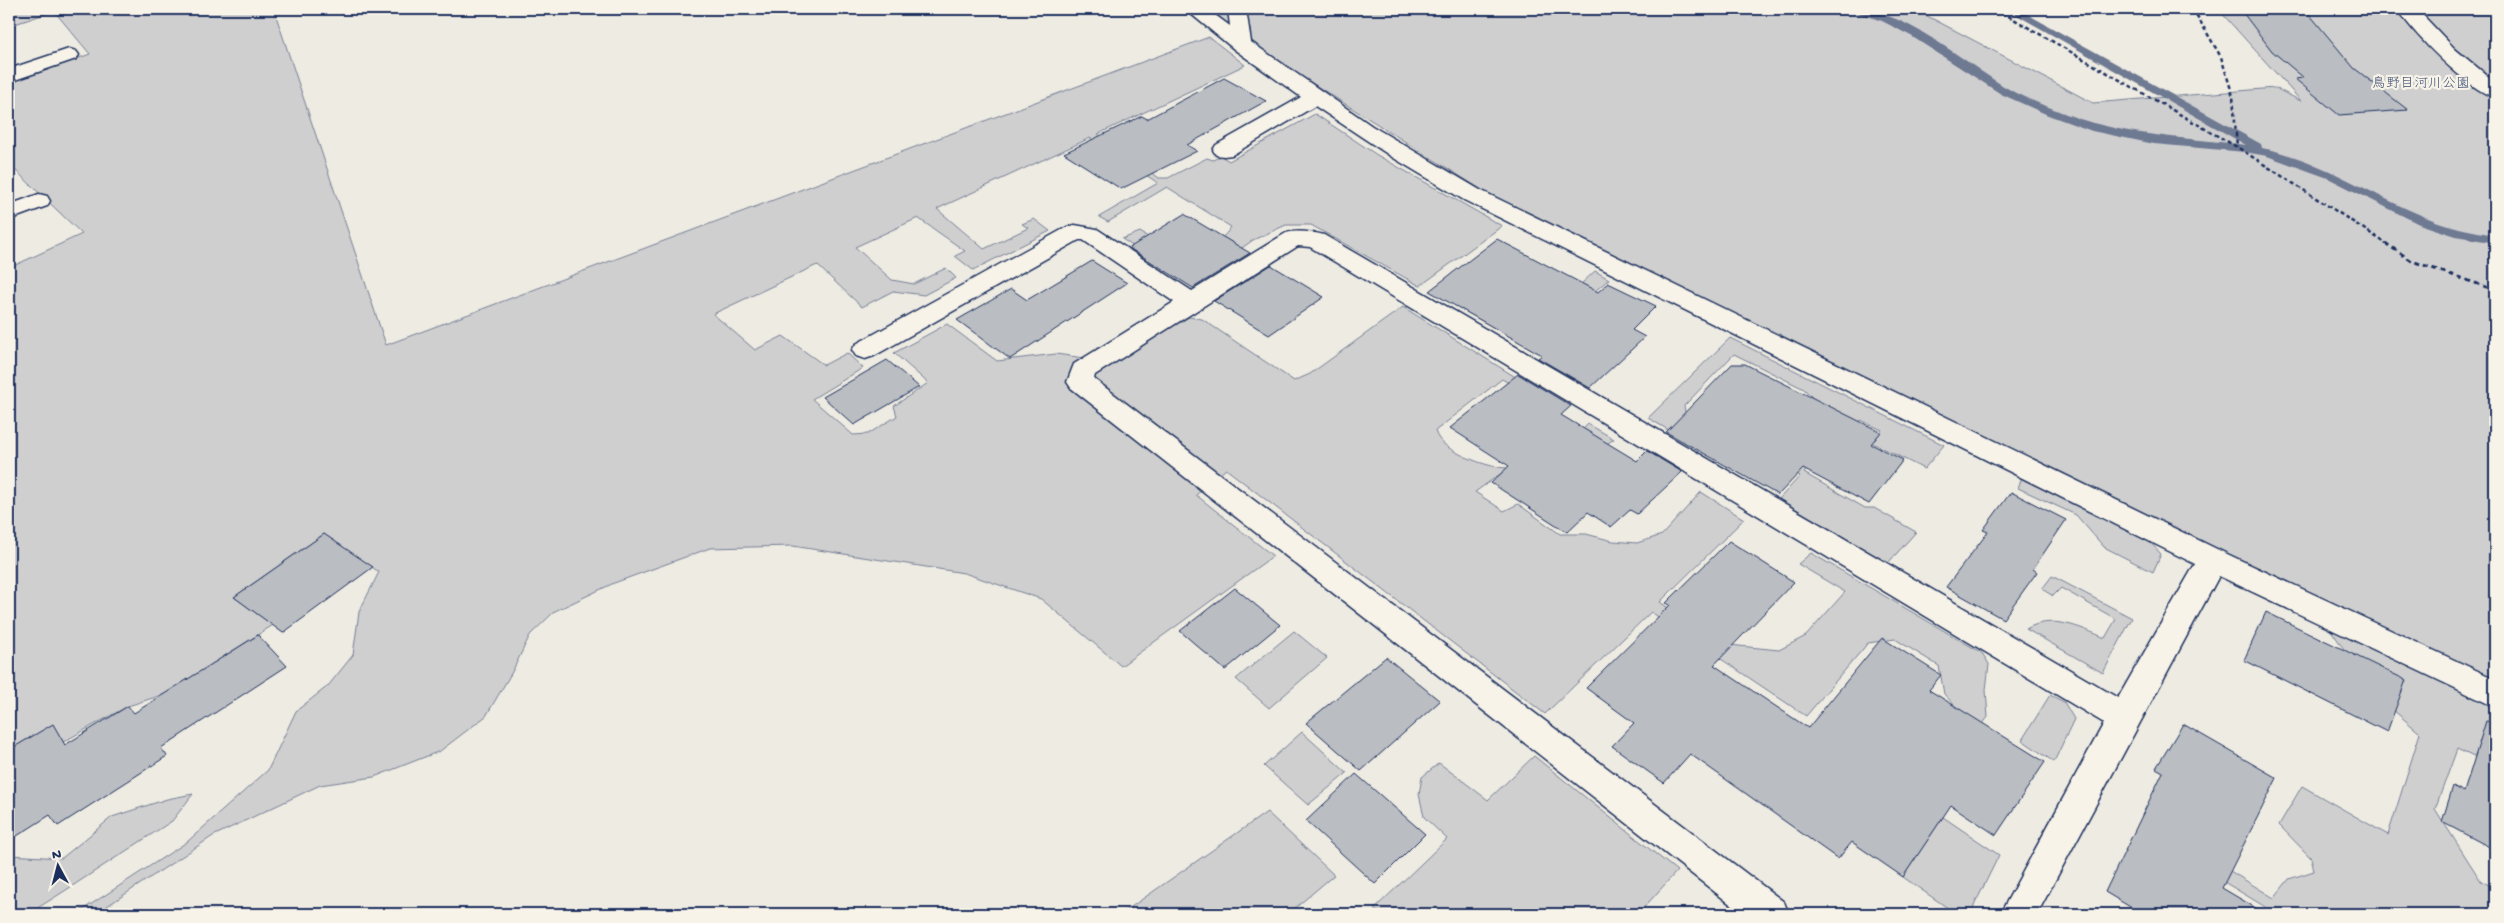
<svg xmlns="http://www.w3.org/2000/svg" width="2504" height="923" viewBox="0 0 2504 923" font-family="'Gochi Hand','Klee One',sans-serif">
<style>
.green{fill:#cfcfcf;stroke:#757f96;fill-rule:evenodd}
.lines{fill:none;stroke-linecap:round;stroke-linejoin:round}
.stream{fill:#6e7992;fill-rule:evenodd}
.building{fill:#babdc2;stroke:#1b2f5e}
.minor-casing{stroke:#1b2f5e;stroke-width:3}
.path-far1{stroke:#1b2f5e;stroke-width:2.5;stroke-dasharray:4 3;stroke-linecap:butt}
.path{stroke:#1b2f5e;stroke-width:3;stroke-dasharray:5 4;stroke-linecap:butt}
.minor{fill:#f7f3e8;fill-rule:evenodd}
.labels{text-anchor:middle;stroke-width:4.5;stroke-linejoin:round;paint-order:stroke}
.far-park-label{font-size:14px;fill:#3f4f75;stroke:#f7f3e8}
</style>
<rect width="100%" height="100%" fill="#eeebe2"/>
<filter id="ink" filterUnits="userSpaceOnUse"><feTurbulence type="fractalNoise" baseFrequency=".02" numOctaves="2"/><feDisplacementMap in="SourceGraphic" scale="10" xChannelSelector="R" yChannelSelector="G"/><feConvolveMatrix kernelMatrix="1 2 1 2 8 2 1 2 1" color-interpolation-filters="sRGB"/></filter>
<g filter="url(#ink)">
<g class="green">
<path d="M9 9H288L275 13 386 345 1209 37 1245 65 1098 134 1159 178H1168L1207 158 1213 160 1221 156 1229 161 1315 114 1377 155 1502 226 1420 286 1311 225H1286L1253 240 1203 276 1185 281 1122 239 1140 232 1148 237 1145 241C1152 246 1160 254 1168 257 1191 265 1220 244 1231 227L1167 187 1108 222 1099 217 1158 183 1090 138 937 209 984 249 1028 228 1022 224 1034 219 1050 231 973 270 955 256 965 251 918 218 855 247 892 280 914 284 946 268 956 278 924 295 893 291 862 307 817 265 713 314 755 350 783 336 824 365 847 353 863 368 812 399 853 435 868 434 897 416 894 406 928 383 894 353 947 324 997 361 1056 354 1112 362 1189 317 1202 319 1294 381 1310 374 1403 307 1567 409 1560 413 1502 379 1435 431C1439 444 1453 451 1466 457 1520 481 1549 464 1588 424L1614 439 1590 455 1572 458 1530 488 1503 472 1475 492 1504 511 1518 504 1560 534H1586L1613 541 1637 543 1662 535 1701 492 1744 519 1660 602 1719 644 1779 650 1806 636 1845 592 1798 564 1811 553 1982 653 1989 664 1986 690 1988 717 1937 784 1908 767 1957 708 1944 694 1939 666 1895 639 1868 643 1806 716 1651 612 1545 714 1226 469 1196 495 1273 556 1121 666 1041 599 964 573 793 546 710 548 614 583 555 611 530 635 512 672 486 716 440 751 374 777 320 785 213 836 95 914H76L187 842 268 770 296 711 328 686 353 655 359 612 379 572 324 534 234 597 273 625 165 694 128 706 63 742 52 725 9 750V268L82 234 9 164V84L90 54 54 11 9 26Z"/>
<polygon points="1207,9 1914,9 2093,103 2275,88 2301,101 2218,9 2495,9 2495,767 2457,749 2435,809 2481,881 2495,888 2495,914 2277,914 2196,865 2204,855 2274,898 2289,879 2314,871 2311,858 2279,825 2302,786 2388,835 2420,733 2385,703 2362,676 2333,633 2277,579 1694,298 1482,190 1253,46"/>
<polygon points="1595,271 1609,279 1572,311 1545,296 1500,331 1454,305 1460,303 1491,320 1528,295 1542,288 1566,298"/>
<path d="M1730 338 1944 445 1924 469 1845 429 1804 473 1865 508H1874L1916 532 1888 563 1779 499 1800 476 1746 446 1814 399 1804 389 1734 354 1684 406 1691 443 1648 418ZM1861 420 1882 430 1875 440 1854 429Z"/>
<polygon points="2022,477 2147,539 2161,554 2153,572 2104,547 2076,515 2018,488"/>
<path d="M2052 576 2132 618 2103 673 2026 629C2052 614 2080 627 2105 638L2116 619 2061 588 2053 596 2042 589Z"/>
<polygon points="1294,631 1327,658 1269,708 1236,679"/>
<polygon points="2050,695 2064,702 2074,719 2054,762 2022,740"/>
<polygon points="1302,732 1347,773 1308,805 1264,766"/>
<polygon points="1534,756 1677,871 1638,914 1380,914 1374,909 1447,839 1424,817 1419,794 1422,777 1439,763 1488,800"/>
<polygon points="193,794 172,821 63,892 28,914 9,914 9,855 62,858 112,817 167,799"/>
<polygon points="1267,812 1334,875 1288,914 1121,914"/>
<polygon points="1943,817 1999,855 1970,914 1951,914 1952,911 1903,877"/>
</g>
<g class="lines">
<path class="stream" d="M1846 9C1900 5 1962 61 2007 88 2022 97 2040 104 2056 110 2117 136 2181 137 2246 145L2006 9H2018L2261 144 2262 148C2322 160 2372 196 2428 218 2450 227 2472 231 2495 235V243L2456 236 2419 224 2328 178 2267 156 2245 152 2154 144 2092 131 2048 115 2001 94 1911 36 1882 21Z"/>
</g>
<g class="building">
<polygon points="2240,9 2305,9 2354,68 2408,110 2339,115 2295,79 2304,78 2272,51"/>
<polygon points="1224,78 1266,101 1187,145 1197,151 1121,189 1064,153 1142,116 1147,119"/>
<polygon points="1184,214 1250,253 1193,288 1129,248"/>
<polygon points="1497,239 1598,292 1608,283 1656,306 1632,330 1645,337 1590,388 1538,358 1542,355 1429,291"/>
<polygon points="1092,261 1127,283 1010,359 957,320 1011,289 1027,300"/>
<polygon points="1271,265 1324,297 1269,335 1214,301"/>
<polygon points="887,360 919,387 854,425 823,397"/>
<polygon points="1732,364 1745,364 1881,432 1871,444 1903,460 1869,504 1803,469 1778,495 1666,432"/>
<polygon points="1518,374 1571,406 1561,415 1637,461 1647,451 1682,472 1637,514 1630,510 1611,527 1588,512 1567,532 1491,483 1509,466 1450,428"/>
<polygon points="2011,492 2066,520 2033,569 2037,572 2003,619 1946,587 1988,532 1983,530"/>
<polygon points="324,534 373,567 283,633 234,597"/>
<polygon points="1729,541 1794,582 1714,665 1808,728 1882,638 1941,675 1929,690 2045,762 1996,835 1951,805 1903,877 1852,842 1838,859 1690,754 1664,783 1612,746 1634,723 1586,688 1670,605 1666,603"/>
<polygon points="1235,588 1280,625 1225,670 1180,631"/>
<polygon points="2266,612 2406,680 2387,732 2244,660"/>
<polygon points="258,635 287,666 161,748 167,756 58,826 50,815 9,841 9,750 53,724 65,745 128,706 134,713"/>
<polygon points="1386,657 1440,701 1361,771 1306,723"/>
<polygon points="2486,721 2495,723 2495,850 2442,822 2453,786 2464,792"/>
<polygon points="2183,724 2277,778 2222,888 2266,914 2142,914 2105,892 2163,772 2156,768"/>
<polygon points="1356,774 1425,834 1375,884 1306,821"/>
</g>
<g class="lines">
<defs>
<g id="minor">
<path d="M1185 9H1207L1230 26 1228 9H1246L1251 42 1372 126 1480 190 2223 552 2495 679V707L2219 576 2037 914H2000L2104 723 1310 247 1298 246 1095 375 1094 379 1784 902 1789 914H1743L1071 388 1067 382 1074 364 1174 302 1083 240H1079L874 356 865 359 856 356 852 350 856 344 1067 227 1075 225 1097 229 1192 291 1286 233C1298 230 1312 232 1324 235L2118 698 2195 564 1464 200 1392 157 1315 106 1232 155 1224 156 1216 155 1213 150 1216 145 1301 97 1235 50Z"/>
<path d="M2398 9H2417L2455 49 2495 82V97C2470 92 2411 32 2398 9Z"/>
<polygon points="69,49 76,51 79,55 76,59 9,82 9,69"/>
<polygon points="39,194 47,196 50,201 47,206 9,220 9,205"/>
</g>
</defs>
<use href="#minor" class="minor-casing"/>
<g class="path-far1">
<polyline points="1996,9 2237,147 2387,244"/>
<polyline points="2193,9 2221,57 2233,96 2237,147"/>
</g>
<polyline class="path" points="2385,243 2412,261 2495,290"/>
<use href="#minor" class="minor"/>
</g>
</g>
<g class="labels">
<g class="far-park-label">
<text x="2421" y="87">鳥野目河川公園</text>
</g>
</g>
<rect width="2504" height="923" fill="none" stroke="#f7f3e8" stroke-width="30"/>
<rect x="15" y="15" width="2474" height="893" fill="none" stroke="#1b2f5e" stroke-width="2" filter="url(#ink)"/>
<g transform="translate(58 866) rotate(353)" stroke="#f7f3e8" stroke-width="4" paint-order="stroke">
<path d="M0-4L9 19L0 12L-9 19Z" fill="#1b2f5e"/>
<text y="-8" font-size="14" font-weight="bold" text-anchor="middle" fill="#1b2f5e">N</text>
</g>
</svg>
